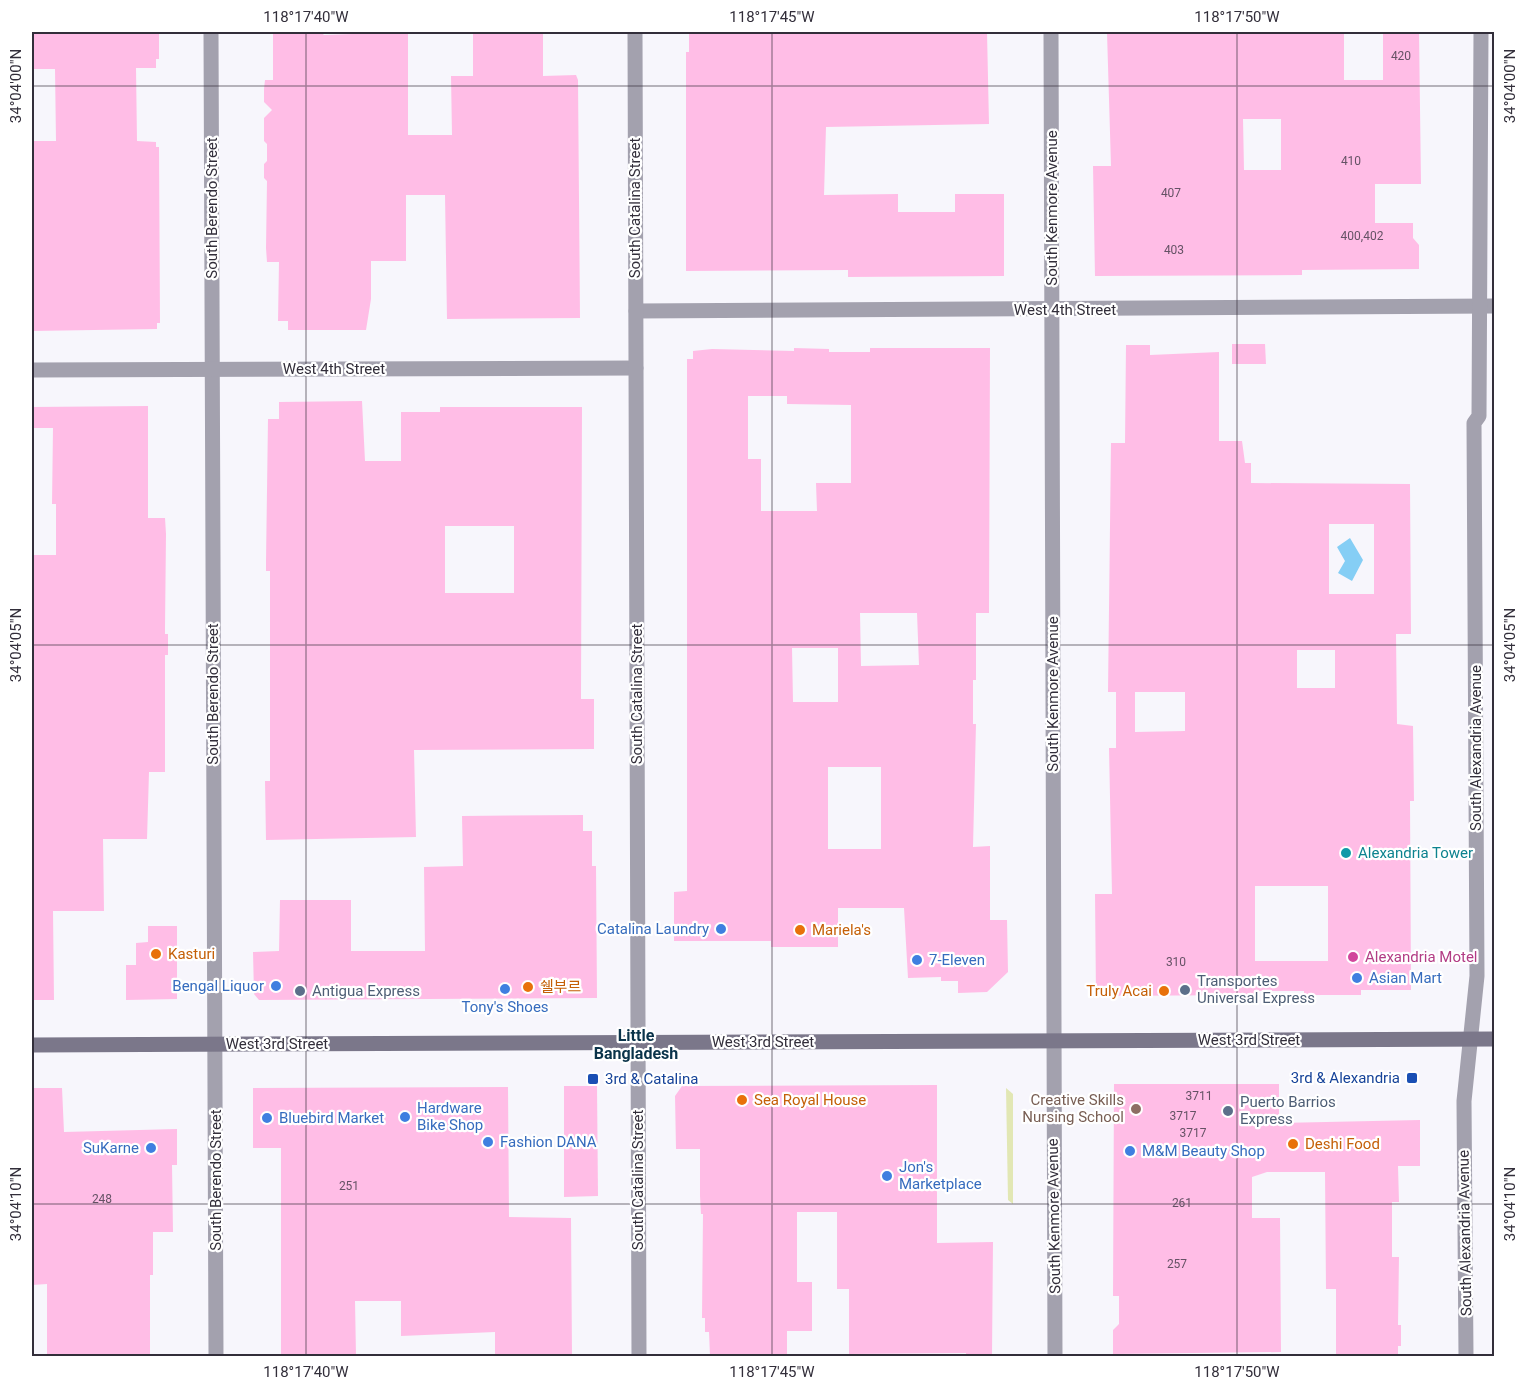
<svg xmlns="http://www.w3.org/2000/svg" width="1526" height="1388" viewBox="0 0 1526 1388" font-family="Roboto,'Noto Sans KR',sans-serif">
<style>
.green{fill:#e2e7b4}
.water{fill:#85cef5}
.building{fill:#ffbde6;fill-rule:evenodd}
.lines{fill:none;stroke-linecap:round;stroke-linejoin:round}
.minor{stroke:#a3a1ae;stroke-width:15}
.tertiary{stroke:#a3a1ae;stroke-width:15}
.secondary{stroke:#7b778a;stroke-width:15}
.ticks{fill:none;stroke:#322e3a;stroke-width:1.5;stroke-opacity:0.45}
.culture-dot{fill:#0f9aa8;stroke:#fff;stroke-width:2}
.shop-dot{fill:#3f7fe0;stroke:#fff;stroke-width:2}
.food-dot{fill:#e8710a;stroke:#fff;stroke-width:2}
.hotel-dot{fill:#d1479c;stroke:#fff;stroke-width:2}
.service-dot{fill:#5c6f8a;stroke:#fff;stroke-width:2}
.transit-dot{fill:#1a4fb4;stroke:#fff;stroke-width:2}
.education-dot{fill:#8d6e63;stroke:#fff;stroke-width:2}
.labels{text-anchor:middle;stroke-width:4.5;stroke-linejoin:round;paint-order:stroke}
.number-label{font-size:12px;fill:#655265}
.street-label{font-size:15px;fill:#322e3a;stroke:#fff}
.culture-label{font-size:15px;fill:#0d838f;stroke:#fff;text-anchor:start}
.shop-label{font-size:15px;fill:#366cbe;stroke:#fff;text-anchor:start}
.food-label{font-size:15px;fill:#c56008;stroke:#fff;text-anchor:start}
.hotel-label{font-size:15px;fill:#b23c85;stroke:#fff;text-anchor:start}
.service-label{font-size:15px;fill:#4e5e75;stroke:#fff;text-anchor:start}
.transit-label{font-size:15px;fill:#164399;stroke:#fff;text-anchor:end}
.education-label{font-size:15px;fill:#785e54;stroke:#fff;text-anchor:end}
.neighbourhood-label{font-size:16px;font-weight:bold;fill:#0a334a;stroke:#fff}
.neatline{fill:none;stroke:#322e3a;stroke-width:2}
.ticks-label{font-size:15px;text-anchor:middle;fill:#322e3a}
</style>
<rect width="100%" height="100%" fill="#f7f6fc"/>
<polygon class="green" points="1006,1088 1013,1094 1013,1204 1008,1200"/>
<polygon class="water" points="1350,538 1363,560 1352,581 1338,573 1345,561 1337,547"/>
<g class="building">
<polygon points="32,32 159,32 159,59 156,59 156,68 136,68 137,141 156,142 156,147 159,147 160,323 157,323 157,329 32,331 32,141 56,141 55,69 32,69"/>
<polygon points="273,32 321,32 324,35 408,32 408,135 452,135 451,76 473,76 473,32 543,32 543,76 576,75 578,80 580,318 447,319 445,195 406,195 406,261 371,261 371,299 366,330 288,330 288,321 278,321 279,262 267,262 266,248 267,181 264,178 264,164 267,161 267,144 264,141 264,118 272,110 264,102 264,89 265,80 273,80"/>
<polygon points="689,32 987,32 989,124 826,127 824,195 898,194 898,212 955,212 955,194 1004,194 1004,276 848,277 848,270 686,271 686,52 689,52"/>
<path d="M1107 32H1344V80H1383V32H1419L1421 184H1375V223H1413V238L1419 245V269L1302 270V275L1095 276 1093 166H1111ZM1243 119H1281V170H1244Z"/>
<polygon points="1232,344 1265,344 1266,364 1232,364"/>
<path d="M1126 345H1150V355L1219 352V441H1242L1245 463H1251V483L1410 484 1411 634H1396L1397 724 1413 726 1414 801H1410L1411 990H1361V995H1304V991H1255V995L1096 996 1095 894H1112L1109 748H1116V692H1108L1111 443H1125ZM1329 524H1374V594H1329ZM1297 650H1335V688H1297ZM1135 692H1185V731L1135 732ZM1255 886H1328V961H1255Z"/>
<path d="M794 348 829 349V352H870V348H990L989 613H976V680H973V724H976L973 847 990 846V920H1007L1008 972 987 992 958 993V981H941V977L908 978 904 908H838V947H771V941H674V892L687 891V359H693V351L712 349 794 351ZM748 396H787V404L851 405V483H816L817 511H761V459H748ZM860 613H917L919 665 861 666ZM792 648H838V702H793ZM828 767H881V849H828Z"/>
<path d="M362 401 365 461H401V412H440V407H582L581 699H594V749L414 750 416 837 266 840 265 781H270V571H266V562L268 419H279V402ZM445 526H514V593H445Z"/>
<polygon points="148,406 148,518 165,518 166,534 165,627 165,634 168,634 168,655 165,655 165,772 149,772 147,839 103,839 104,911 53,911 54,1000 32,1000 32,555 56,555 56,504 52,504 53,428 32,428 32,407"/>
<polygon points="583,815 583,831 592,831 592,866 596,866 597,998 259,1000 254,994 253,952 279,951 280,900 351,900 351,951 425,951 424,867 463,866 462,816"/>
<polygon points="148,926 177,926 177,999 126,1000 126,965 136,965 136,943 148,942"/>
<polygon points="1114,1084 1279,1084 1279,1123 1420,1120 1420,1166 1398,1166 1399,1202 1392,1202 1392,1257 1399,1257 1398,1325 1401,1325 1401,1346 1398,1346 1398,1355 1336,1356 1336,1289 1326,1289 1325,1172 1267,1172 1252,1177 1252,1218 1280,1218 1281,1352 1113,1354 1113,1330 1119,1324 1119,1296 1113,1296"/>
<polygon points="937,1085 937,1243 993,1242 992,1356 966,1356 966,1353 849,1354 849,1289 837,1289 837,1212 797,1212 797,1282 812,1282 812,1331 787,1331 787,1356 710,1356 709,1332 705,1332 705,1318 702,1318 703,1214 701,1214 700,1196 700,1149 676,1149 675,1096 682,1086"/>
<polygon points="564,1086 597,1086 598,1196 564,1197"/>
<polygon points="508,1087 509,1217 571,1218 572,1356 495,1356 495,1332 401,1336 401,1301 355,1301 356,1356 281,1356 281,1148 253,1148 253,1088"/>
<polygon points="32,1088 62,1088 64,1132 177,1129 177,1165 172,1165 173,1232 153,1232 153,1275 150,1275 150,1356 47,1356 47,1284 32,1285"/>
</g>
<g class="lines">
<g class="minor">
<polyline points="211,32 216,1356"/>
<polyline points="1051,32 1055,1356"/>
<polyline points="636,311 1494,306"/>
<polyline points="32,370 636,368"/>
<polyline points="1466,1356 1464,1101 1477,976 1474,423 1479,416 1481,32"/>
</g>
<polyline class="tertiary" points="635,32 639,1356"/>
<polyline class="secondary" points="32,1045 1494,1039"/>
</g>
<path class="ticks" d="M306 32V1356M772 32V1356M1237 32V1356M32 86H1494M32 645H1494M32 1204H1494"/>
<circle class="culture-dot" cx="1346" cy="853" r="6"/>
<g class="shop-dot">
<circle cx="721" cy="929" r="6"/>
<circle cx="917" cy="960" r="6"/>
<circle cx="1357" cy="978" r="6"/>
<circle cx="276" cy="986" r="6"/>
<circle cx="505" cy="989" r="6"/>
<circle cx="405" cy="1117" r="6"/>
<circle cx="267" cy="1118" r="6"/>
<circle cx="488" cy="1142" r="6"/>
<circle cx="151" cy="1148" r="6"/>
<circle cx="1130" cy="1151" r="6"/>
<circle cx="887" cy="1176" r="6"/>
</g>
<g class="food-dot">
<circle cx="800" cy="930" r="6"/>
<circle cx="156" cy="954" r="6"/>
<circle cx="528" cy="987" r="6"/>
<circle cx="1164" cy="991" r="6"/>
<circle cx="742" cy="1100" r="6"/>
<circle cx="1293" cy="1144" r="6"/>
</g>
<circle class="hotel-dot" cx="1353" cy="957" r="6"/>
<g class="service-dot">
<circle cx="1185" cy="990" r="6"/>
<circle cx="300" cy="991" r="6"/>
<circle cx="1228" cy="1111" r="6"/>
</g>
<g class="transit-dot">
<rect x="1406" y="1072" width="12" height="12" rx="3"/>
<rect x="587" y="1073" width="12" height="12" rx="3"/>
</g>
<circle class="education-dot" cx="1136" cy="1109" r="6"/>
<g class="labels">
<g class="number-label">
<text x="1401" y="60">420</text>
<text x="1351" y="165">410</text>
<text x="1171" y="197">407</text>
<text x="1362" y="240">400,402</text>
<text x="1174" y="254">403</text>
<text x="1176" y="966">310</text>
<text x="1199" y="1100">3711</text>
<text x="1183" y="1120">3717</text>
<text x="1193" y="1137">3717</text>
<text x="349" y="1190">251</text>
<text x="102" y="1203">248</text>
<text x="1182" y="1207">261</text>
<text x="1177" y="1268">257</text>
</g>
<g class="street-label">
<text transform="translate(212 208) rotate(-90)" y="5">South Berendo Street</text>
<text transform="translate(635 208) rotate(-90)" y="5">South Catalina Street</text>
<text transform="translate(1052 208) rotate(-90)" y="5">South Kenmore Avenue</text>
<text x="1065" y="315">West 4th Street</text>
<text x="334" y="374">West 4th Street</text>
<text transform="translate(213 694) rotate(-90)" y="5">South Berendo Street</text>
<text transform="translate(637 694) rotate(-90)" y="5">South Catalina Street</text>
<text transform="translate(1053 694) rotate(-90)" y="5">South Kenmore Avenue</text>
<text transform="translate(1476 748) rotate(-90)" y="5">South Alexandria Avenue</text>
<text x="1249" y="1045">West 3rd Street</text>
<text x="763" y="1047">West 3rd Street</text>
<text x="277" y="1049">West 3rd Street</text>
<text transform="translate(216 1180) rotate(-90)" y="5">South Berendo Street</text>
<text transform="translate(638 1180) rotate(-90)" y="5">South Catalina Street</text>
<text transform="translate(1054 1216) rotate(-91)" y="5">South Kenmore Avenue</text>
<text transform="translate(1465 1233) rotate(-91)" y="5">South Alexandria Avenue</text>
</g>
<g class="culture-label">
<text x="1358" y="858">Alexandria Tower</text>
</g>
<g class="shop-label">
<text x="709" y="934" text-anchor="end">Catalina Laundry</text>
<text x="929" y="965">7-Eleven</text>
<text x="1369" y="983">Asian Mart</text>
<text x="264" y="991" text-anchor="end">Bengal Liquor</text>
<text x="505" y="1012" text-anchor="middle">Tony's Shoes</text>
<text x="417" y="1113">Hardware<tspan x="417" dy="17">Bike Shop</tspan></text>
<text x="279" y="1123">Bluebird Market</text>
<text x="500" y="1147">Fashion DANA</text>
<text x="139" y="1153" text-anchor="end">SuKarne</text>
<text x="1142" y="1156">M&amp;M Beauty Shop</text>
<text x="899" y="1172">Jon's<tspan x="899" dy="17">Marketplace</tspan></text>
</g>
<g class="food-label">
<text x="812" y="935">Mariela's</text>
<text x="168" y="959">Kasturi</text>
<text x="540" y="992">쉘부르</text>
<text x="1152" y="996" text-anchor="end">Truly Acai</text>
<text x="754" y="1105">Sea Royal House</text>
<text x="1305" y="1149">Deshi Food</text>
</g>
<g class="hotel-label">
<text x="1365" y="962">Alexandria Motel</text>
</g>
<g class="service-label">
<text x="1197" y="986">Transportes<tspan x="1197" dy="17">Universal Express</tspan></text>
<text x="312" y="996">Antigua Express</text>
<text x="1240" y="1107">Puerto Barrios<tspan x="1240" dy="17">Express</tspan></text>
</g>
<g class="transit-label">
<text x="1400" y="1083">3rd &amp; Alexandria</text>
<text x="605" y="1084" text-anchor="start">3rd &amp; Catalina</text>
</g>
<g class="education-label">
<text x="1124" y="1105">Creative Skills<tspan x="1124" dy="17">Nursing School</tspan></text>
</g>
<g class="neighbourhood-label">
<text x="636" y="1041">Little<tspan x="636" dy="18">Bangladesh</tspan></text>
</g>
</g>
<rect width="1526" height="1388" fill="none" stroke="#ffffff" stroke-width="66"/>
<rect x="33" y="33" width="1460" height="1322" class="neatline"/>
<g class="ticks-label">
<text x="306" y="22">118°17'40"W</text>
<text x="772" y="22">118°17'45"W</text>
<text x="1237" y="22">118°17'50"W</text>
<text transform="translate(1510 86) rotate(-90)" y="5">34°04'00"N</text>
<text transform="translate(16 86) rotate(-90)" y="5">34°04'00"N</text>
<text transform="translate(1510 645) rotate(-90)" y="5">34°04'05"N</text>
<text transform="translate(16 645) rotate(-90)" y="5">34°04'05"N</text>
<text transform="translate(16 1204) rotate(-90)" y="5">34°04'10"N</text>
<text transform="translate(1510 1204) rotate(-90)" y="5">34°04'10"N</text>
<text x="306" y="1377">118°17'40"W</text>
<text x="772" y="1377">118°17'45"W</text>
<text x="1237" y="1377">118°17'50"W</text>
</g>
</svg>
